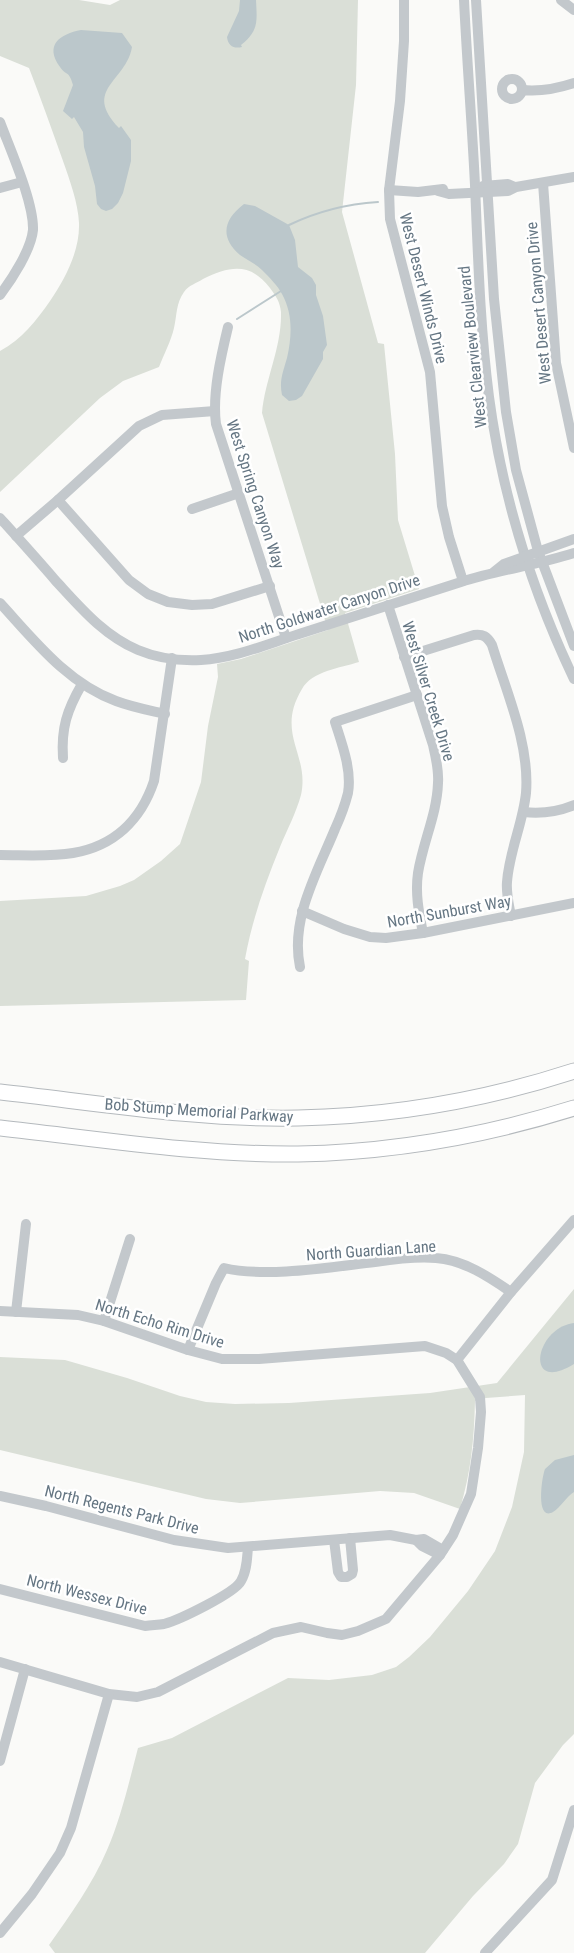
<svg xmlns="http://www.w3.org/2000/svg" width="574" height="1953" viewBox="0 0 574 1953" font-family="'Roboto Condensed',sans-serif">
<style>
.green{fill:#dadfd7}
.water{fill:#bbc7cb}
.lines{fill:none;stroke-linecap:round;stroke-linejoin:round}
.stream{stroke:#bbc7cb;stroke-width:2}
.highway-casing{stroke:#b4b9bd;stroke-width:17}
.minor{stroke:#c3c8cc;stroke-width:10}
.highway{stroke:#fff;stroke-width:15}
.labels{text-anchor:middle;stroke-width:5;stroke-linejoin:round;paint-order:stroke}
.street-label{font-size:16px;fill:#657683;stroke:#fff}
</style>
<rect width="100%" height="100%" fill="#fafaf8"/>
<g class="green">
<path d="M0 0H79L110 5 120 0H358L356 85 342 212 378 343 384 344 395 454 398 520 419 589 345 613 359 662C340 668 312 671 302 689 275 734 310 754 301 795 296 813 287 830 280 847 265 884 252 920 245 959L249 961 246 1000 0 1006V901L86 896 120 886 134 880 161 861 180 844 201 782 208 726 218 677 217 664 241 659 328 630 262 413C265 379 282 347 281 312 280 302 276 296 270 288 250 262 230 266 203 279 197 283 189 285 184 292 176 303 177 315 174 328 171 341 164 354 159 367L123 381 100 398 0 492V351C22 339 36 321 50 301 65 279 80 251 79 223 78 203 70 181 63 161 52 130 41 99 29 68L0 56Z"/>
<path d="M574 1289V1734L563 1745 535 1783 518 1844 504 1864 473 1896 425 1953H55L49 1945C70 1915 92 1885 107 1850 121 1818 129 1782 138 1748L172 1738 288 1678 329 1680 372 1675 396 1667 409 1657 430 1637 468 1591 495 1551 512 1507 524 1452 525 1395 486 1398 475 1401C474 1441 471 1471 460 1509L414 1493 380 1491 240 1503 206 1499 0 1450V1357L65 1360 127 1378 180 1396 206 1402 235 1404 289 1403 430 1393 497 1383Z"/>
</g>
<g class="water">
<path d="M240 0H256C257 21 259 31 241 45L242 47C234 49 228 46 227 37L239 11Z"/>
<path d="M81 30 122 33 132 47C126 82 82 89 119 128L121 126 131 140V161L123 193 118 203 112 209 106 211 101 209 97 204 95 186 84 147 83 132 74 117 72 119 63 111 73 85C69 70 66 76 60 67 44 45 60 34 81 30Z"/>
<path d="M244 204 255 206 289 225 295 240 298 267 312 278 316 285V295L323 316 327 345 323 352V359L302 396 296 400 289 401 282 395C279 381 283 372 287 358 292 336 293 314 282 294 278 286 269 277 262 270 256 264 247 260 240 255 219 237 224 219 244 204Z"/>
<path d="M574 1323V1364C524 1395 534 1328 574 1323Z"/>
<path d="M574 1455V1492C566 1497 561 1507 553 1512 535 1522 542 1476 545 1469L555 1460Z"/>
</g>
<g class="lines">
<g class="stream">
<path d="M289 225C318 211 346 204 378 202"/>
<polyline points="237,319 281,291"/>
</g>
<defs>
<g id="highway">
<path d="M0 1092C98 1103 200 1120 298 1118 392 1116 485 1100 574 1071"/>
<path d="M0 1128C99 1139 199 1155 298 1154 392 1152 485 1136 574 1108"/>
</g>
</defs>
<use href="#highway" class="highway-casing"/>
<g class="minor">
<polyline points="404,0 404,41 400,101 389,190 390,219 430,372 442,506 449,537 463,581"/>
<path d="M464 0C467 62 472 124 475 185 478 256 480 327 489 397 502 494 532 591 574 679"/>
<polyline points="476,0 494,299 506,412 516,470 538,551 574,646"/>
<polyline points="561,0 574,10"/>
<circle cx="512" cy="89" r="10"/>
<path d="M522 90C541 92 556 89 574 83"/>
<path d="M0 122C10 149 34 202 33 230 31 250 12 279 0 295"/>
<polyline points="543,183 556,363 574,448"/>
<polyline points="483,186 508,184 515,187"/>
<polyline points="0,188 22,182"/>
<polyline points="389,190 418,192 443,189"/>
<polyline points="438,191 449,194 508,191 516,187 574,177"/>
<path d="M228 327C221 356 212 394 216 424L286 638"/>
<polyline points="58,500 129,580 148,594 168,602 192,605 212,604 270,586"/>
<polyline points="192,509 239,493"/>
<path d="M0 518C18 538 37 559 55 580 80 607 103 635 138 650 157 658 181 661 201 660 235 658 267 644 299 634 353 617 407 599 461 582 498 570 537 565 574 553"/>
<polyline points="16,536 58,500 139,426 162,415 215,411"/>
<polyline points="494,572 504,564 574,539"/>
<path d="M0 603C34 640 67 683 116 701 132 707 148 710 165 714"/>
<path d="M388 605 433 745C436 758 439 770 438 783 437 814 423 842 418 873 415 894 419 913 423 933"/>
<path d="M404 657 474 635C483 634 487 636 492 645 506 691 530 744 526 793 523 823 509 852 507 882 506 894 509 905 511 916"/>
<path d="M63 758C61 728 67 710 82 684"/>
<path d="M524 812C542 814 557 812 574 805"/>
<path d="M0 855C24 855 50 857 73 853 114 846 141 820 154 781L172 658"/>
<polyline points="302,911 344,929 370,937 386,938 423,933 574,903"/>
<path d="M300 967C290 919 317 873 335 829 340 818 345 805 348 793 352 770 342 744 335 722L417 695"/>
<polyline points="0,1311 78,1315 104,1321 188,1350 222,1359 259,1359 425,1346 446,1353 457,1360 480,1397 481,1412 478,1448 471,1494 453,1535 440,1555 386,1619 358,1631 342,1635 327,1633 301,1627 273,1633 158,1692 137,1697 109,1694 0,1662"/>
<polyline points="16,1312 26,1224"/>
<polyline points="104,1321 130,1239"/>
<path d="M188 1350 216 1283 224 1268C267 1278 331 1267 375 1262 395 1259 417 1256 436 1258 464 1260 489 1277 511 1292"/>
<polyline points="457,1360 511,1292 574,1220"/>
<polyline points="0,1496 46,1506 174,1540 228,1548 390,1535 416,1540"/>
<polyline points="334,1540 338,1572 341,1577 347,1577 352,1574 353,1570 350,1538"/>
<polyline points="440,1555 422,1546 416,1540 424,1539 443,1550"/>
<path d="M0 1589 145 1626C152 1625 158 1625 164 1624 179 1620 235 1593 241 1581 247 1571 247 1558 248 1547"/>
<polyline points="0,1761 25,1669"/>
<polyline points="0,1933 32,1894 60,1853 71,1828 109,1694"/>
<polyline points="485,1953 552,1880 574,1810"/>
</g>
<use href="#highway" class="highway"/>
</g>
<g class="labels">
<g class="street-label">
<text transform="translate(424 288) rotate(76)" y="6">West Desert Winds Drive</text>
<text transform="translate(538 303) rotate(-95)" y="6">West Desert Canyon Drive</text>
<text transform="translate(472 347) rotate(-96)" y="6">West Clearview Boulevard</text>
<text transform="translate(256 494) rotate(72)" y="6">West Spring Canyon Way</text>
<text transform="translate(329 608) rotate(-18)" y="6">North Goldwater Canyon Drive</text>
<text transform="translate(429 691) rotate(73)" y="6">West Silver Creek Drive</text>
<text transform="translate(449 911) rotate(-10)" y="6">North Sunburst Way</text>
<text transform="translate(199 1110) rotate(4)" y="6">Bob Stump Memorial Parkway</text>
<text transform="translate(371 1250) rotate(-4)" y="6">North Guardian Lane</text>
<text transform="translate(160 1323) rotate(17)" y="6">North Echo Rim Drive</text>
<text transform="translate(122 1509) rotate(14)" y="6">North Regents Park Drive</text>
<text transform="translate(87 1594) rotate(14)" y="6">North Wessex Drive</text>
</g>
</g>
</svg>
